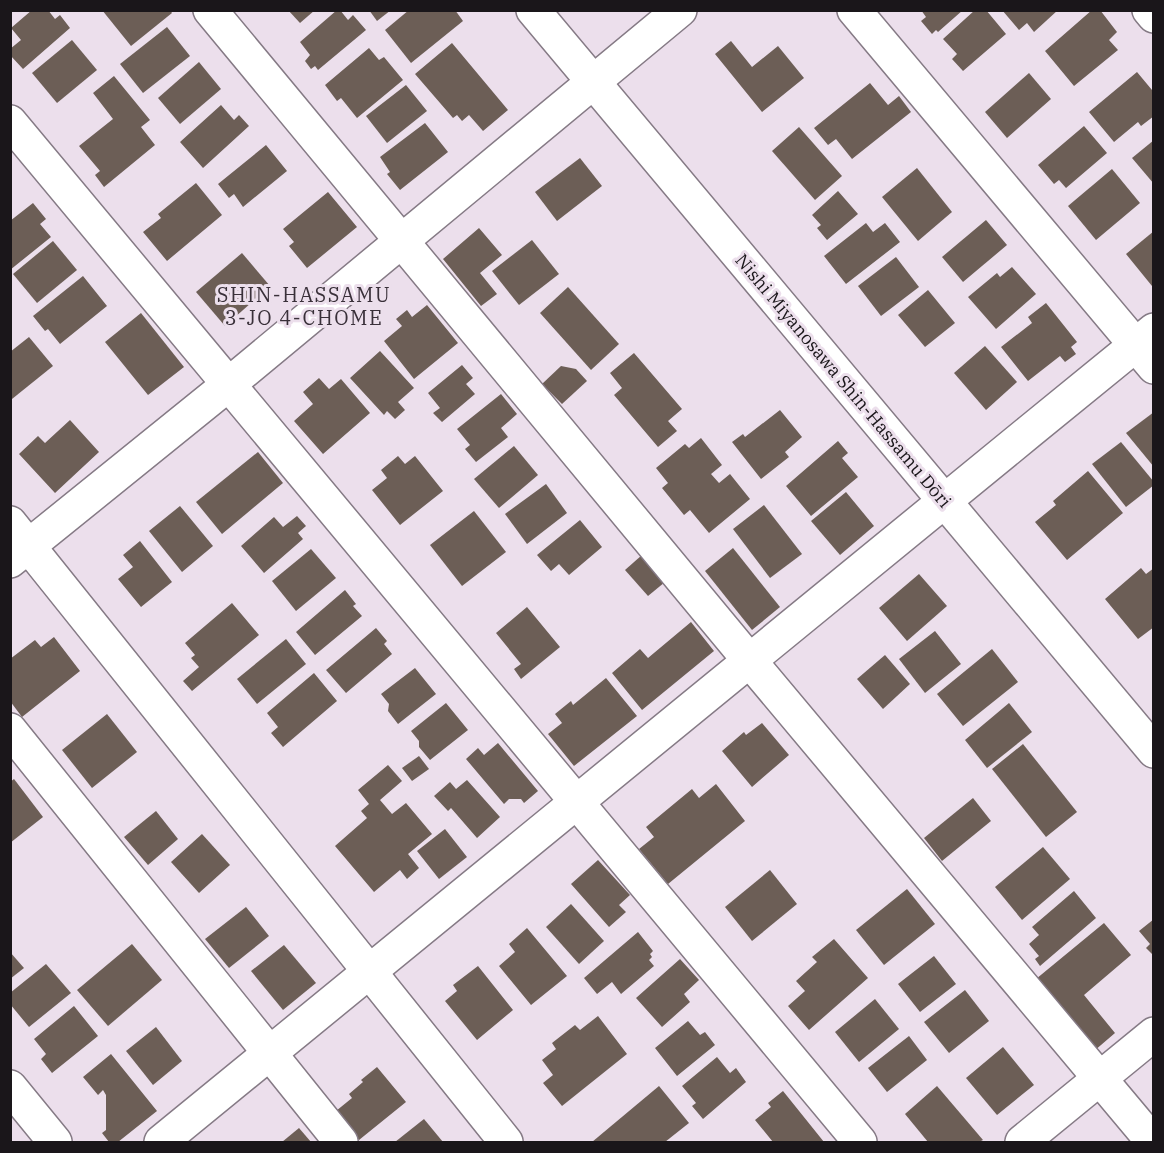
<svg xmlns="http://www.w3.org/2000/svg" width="1164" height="1153" viewBox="0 0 1164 1153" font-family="'IBM Plex Serif',serif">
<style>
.building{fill:#6c5e56}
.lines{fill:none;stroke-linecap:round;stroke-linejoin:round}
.street-casing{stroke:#857a85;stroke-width:36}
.secondary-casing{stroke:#857a85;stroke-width:36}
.street{stroke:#fff;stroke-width:33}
.secondary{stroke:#fff;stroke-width:33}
.labels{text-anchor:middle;stroke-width:6;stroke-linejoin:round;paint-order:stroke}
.street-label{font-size:18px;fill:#1a161a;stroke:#ecdfec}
.neighbourhood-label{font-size:20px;letter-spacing:1.5px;fill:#393039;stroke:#ecdfec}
</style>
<rect width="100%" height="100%" fill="#ecdfec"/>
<g class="building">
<polygon points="32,10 48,10 55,19 60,15 70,28 23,69 10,55 10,49 21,40 11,28"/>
<polygon points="102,10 170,10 172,13 131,46"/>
<polygon points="288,10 315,10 300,23"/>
<polygon points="337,10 340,10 348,20 353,15 366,30 318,70 315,66 311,69 305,61 310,55 300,42"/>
<polygon points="369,10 391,10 377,21"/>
<polygon points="409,10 455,10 463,21 411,63 385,30"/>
<polygon points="921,10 963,10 938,32 936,30 932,34 921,21 926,17"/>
<polygon points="975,10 986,10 1006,34 963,71 952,59 957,54 943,39"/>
<polygon points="1002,10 1058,10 1034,32 1027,23 1019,30"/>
<polygon points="1092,10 1100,10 1117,32 1109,40 1118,50 1074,86 1045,51"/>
<polygon points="167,27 190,56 143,93 120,64"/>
<polygon points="72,40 97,70 57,103 32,73"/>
<polygon points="731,41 752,67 778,46 804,78 762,112 715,54"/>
<polygon points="452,43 508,110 483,131 469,115 462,121 457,115 453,118 415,74"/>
<polygon points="369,48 379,60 384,57 403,80 357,118 341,98 337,101 325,85"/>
<polygon points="199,62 221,89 180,124 158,98"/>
<polygon points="1137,72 1152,90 1154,89 1154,116 1141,126 1138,122 1114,142 1089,112"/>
<polygon points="1029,73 1051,99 1007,138 985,112"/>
<polygon points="114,76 150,120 141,127 155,145 104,187 95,175 100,171 79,146 113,119 93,93"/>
<polygon points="870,83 888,105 899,96 911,112 852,159 836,139 828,145 814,128"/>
<polygon points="406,85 427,111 387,143 366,116"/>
<polygon points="221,105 234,120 239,115 249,126 203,168 180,142"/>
<polygon points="425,123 448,152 400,190 387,174 390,172 380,157"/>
<polygon points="1084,126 1107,153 1066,188 1059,180 1054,184 1038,165"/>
<polygon points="799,127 842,176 815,200 772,151"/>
<polygon points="1154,140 1154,184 1132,158"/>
<polygon points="266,145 287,171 243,207 234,194 229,198 218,184"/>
<polygon points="580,158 602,186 557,221 535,192"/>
<polygon points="917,168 952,212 918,241 882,197"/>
<polygon points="1112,169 1140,203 1096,240 1068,206"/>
<polygon points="196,183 222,215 167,261 143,232 161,218 158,214"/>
<polygon points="838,191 858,214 827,240 817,228 821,225 812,215"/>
<polygon points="328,192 357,227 307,268 289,246 294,242 283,229"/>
<polygon points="33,203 46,219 40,224 51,237 10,270 10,221"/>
<polygon points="986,220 1007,245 963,282 942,257"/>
<polygon points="866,223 873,232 885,223 900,242 846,284 824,256"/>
<polygon points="479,228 502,255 480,273 497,294 481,306 443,259"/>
<polygon points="1154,231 1154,285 1152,286 1126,254"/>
<polygon points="532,240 559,274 519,305 492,271"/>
<polygon points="53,241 77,270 37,303 13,274"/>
<polygon points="242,253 270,286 225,326 196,292"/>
<polygon points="896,257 919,287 881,316 858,286"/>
<polygon points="1012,267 1036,294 996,329 968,297 997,273 1000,277"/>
<polygon points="83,276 107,306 60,344 48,329 45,331 33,316"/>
<polygon points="568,287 619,344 591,370 540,313"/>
<polygon points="928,290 955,323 925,347 898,315"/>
<polygon points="1046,303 1077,342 1071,347 1076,354 1065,362 1060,356 1028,381 1001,347 1032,323 1028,317"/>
<polygon points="427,305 458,343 414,379 384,341 402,326 396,319 407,310 412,317"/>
<polygon points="141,313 184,367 148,395 105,342"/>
<polygon points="29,337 53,366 12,399 10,397 10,352"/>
<polygon points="985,346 1017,382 986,410 954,373"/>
<polygon points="380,351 414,388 398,402 405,410 395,419 387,411 384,415 350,378"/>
<polygon points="634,353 682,409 668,421 677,431 658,447 614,395 622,388 610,373"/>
<polygon points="462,365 473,378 466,384 475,394 442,422 433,413 440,408 428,393"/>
<polygon points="561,366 576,369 587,381 562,404 542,384"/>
<polygon points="319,378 329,389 341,379 370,413 323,454 294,421 313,404 303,392"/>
<polygon points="501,394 517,414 501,428 508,437 476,462 465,449 470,445 457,429"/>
<polygon points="780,410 802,437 785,452 789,457 761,479 732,442 743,434 745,437"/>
<polygon points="1154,412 1154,467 1126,433"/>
<polygon points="70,420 99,452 55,493 19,454 38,436 45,443"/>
<polygon points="701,438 722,465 711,474 719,483 730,474 750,499 709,533 690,510 684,515 662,488 668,483 656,468 685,444 689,448"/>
<polygon points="838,441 848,453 842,458 858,477 811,516 786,486"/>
<polygon points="1121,442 1154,482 1154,485 1126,507 1092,464"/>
<polygon points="514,446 538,475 499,508 474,479"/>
<polygon points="258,452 283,483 222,534 196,502"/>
<polygon points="398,456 405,464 415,456 443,491 400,525 372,490 387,478 381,470"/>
<polygon points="1088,471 1123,513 1067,560 1035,522 1056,505 1053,501"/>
<polygon points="546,484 567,513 527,544 505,514"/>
<polygon points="846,492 874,526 840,555 811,521"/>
<polygon points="764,505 802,554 770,578 733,529"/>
<polygon points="180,506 213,546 182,572 149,531"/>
<polygon points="474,511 506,552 462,586 430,545"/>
<polygon points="297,516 306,526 298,533 303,539 264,573 241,546 274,517 283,527"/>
<polygon points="580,520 602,547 569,575 559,564 551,571 537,555"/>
<polygon points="140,541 172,582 141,607 118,579 133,567 123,555"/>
<polygon points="733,548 780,607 752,630 705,571"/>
<polygon points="311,549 336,578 296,611 272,581"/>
<polygon points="642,555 665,582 648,596 625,570"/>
<polygon points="1141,568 1146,574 1154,568 1154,627 1138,639 1105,599"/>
<polygon points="919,574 947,606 907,641 879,608"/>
<polygon points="345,590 356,604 353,606 362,616 315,655 296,632"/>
<polygon points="232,603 259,635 192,691 183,681 199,667 191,658 195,655 185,643"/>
<polygon points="527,607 560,647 521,679 514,669 521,664 496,633"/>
<polygon points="691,622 714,651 642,710 612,673 640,649 648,658"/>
<polygon points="376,628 387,641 384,644 392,654 346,693 326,670"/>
<polygon points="935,631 961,664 925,693 899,659"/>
<polygon points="54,637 80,671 22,717 10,701 10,659 35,640 41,647"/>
<polygon points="286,639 306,664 257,704 237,679"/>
<polygon points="992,649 1018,682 963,726 937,694"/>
<polygon points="885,655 910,684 883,709 857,679"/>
<polygon points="415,668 436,694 398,724 388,711 389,704 381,694"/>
<polygon points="314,673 337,701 283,747 271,733 278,727 267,713"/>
<polygon points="606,678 637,716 574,766 548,734 562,723 555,714 571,701 573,705"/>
<polygon points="446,703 468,730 430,760 419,747 419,741 411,731"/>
<polygon points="1009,703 1032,732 987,768 965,740"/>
<polygon points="107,714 137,752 92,788 62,750"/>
<polygon points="762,723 789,755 752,787 722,751 744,732 746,735"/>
<polygon points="498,743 538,791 524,803 521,799 509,799 504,804 466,759 478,748 484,755"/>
<polygon points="1023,744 1077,812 1046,837 992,769"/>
<polygon points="419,756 429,769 412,781 402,768"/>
<polygon points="388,765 402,781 380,800 392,814 406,803 432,834 408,854 419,868 407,879 400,870 374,892 335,846 367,818 361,811 369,804 358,790"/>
<polygon points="14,779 43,817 10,843 10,782"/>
<polygon points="467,780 500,817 477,838 451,808 448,811 434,796 450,782 456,789"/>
<polygon points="716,784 745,821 668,884 639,849 654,837 646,827 692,789 699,798"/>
<polygon points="973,798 991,821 942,861 924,838"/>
<polygon points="156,811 178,839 148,865 124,837"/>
<polygon points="445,829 467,857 439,879 417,851"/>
<polygon points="202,834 230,865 199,893 171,862"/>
<polygon points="1043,847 1070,879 1022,920 995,887"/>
<polygon points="598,860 630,895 619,905 626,912 609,927 571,884"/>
<polygon points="770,870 797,904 752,941 725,907"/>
<polygon points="907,889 935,924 884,965 856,930"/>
<polygon points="1074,891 1096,918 1040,966 1035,959 1039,956 1029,944 1039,935 1032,927"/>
<polygon points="571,904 604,941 579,964 546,927"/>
<polygon points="246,907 269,936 229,968 205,939"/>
<polygon points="1154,919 1154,956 1146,948 1150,944 1139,931"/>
<polygon points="1104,923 1131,955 1084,995 1115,1033 1094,1051 1036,979"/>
<polygon points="527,928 567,976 531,1005 499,966 515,952 509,944"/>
<polygon points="638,932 653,951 650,954 652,957 649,960 654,966 621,994 612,982 597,994 584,978"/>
<polygon points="834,939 868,978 809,1030 788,1006 805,991 796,981 817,962 812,957"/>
<polygon points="132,944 162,980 108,1026 77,990"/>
<polygon points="284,945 316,983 283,1010 251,971"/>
<polygon points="10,952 24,968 10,979"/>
<polygon points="934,956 956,984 920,1012 898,984"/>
<polygon points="680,959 699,980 684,994 690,1002 662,1027 636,998"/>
<polygon points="46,964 71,993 29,1027 10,1004 10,993"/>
<polygon points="478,966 513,1010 477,1040 445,1001 457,991 453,985"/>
<polygon points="965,990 989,1021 949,1053 924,1022"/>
<polygon points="875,999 899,1029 859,1062 835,1032"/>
<polygon points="74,1006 98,1036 52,1073 41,1059 46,1054 34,1039"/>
<polygon points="598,1016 627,1054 562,1106 543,1083 553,1075 542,1060 556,1049 552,1043 575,1025 580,1030"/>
<polygon points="688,1021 700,1035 705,1032 715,1045 677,1076 655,1048"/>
<polygon points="156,1027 182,1061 153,1085 126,1051"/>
<polygon points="909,1036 927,1060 887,1092 868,1068"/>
<polygon points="1003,1047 1034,1085 997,1115 966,1078"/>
<polygon points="111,1054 157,1111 118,1142 109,1142 102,1133 106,1130 106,1095 103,1090 98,1095 83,1077"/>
<polygon points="717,1057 730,1073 736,1068 746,1082 703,1119 692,1106 696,1103 682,1086"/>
<polygon points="377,1067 406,1102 359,1140 336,1111 352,1098 349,1094 363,1082 361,1080"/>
<polygon points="659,1086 689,1123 665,1142 592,1142"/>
<polygon points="937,1086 983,1140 979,1142 928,1142 905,1114"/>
<polygon points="783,1091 824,1142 773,1142 755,1120 771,1107 768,1103"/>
<polygon points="424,1119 443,1142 395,1142"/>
<polygon points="299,1128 311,1142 282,1142"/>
</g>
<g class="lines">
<defs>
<g id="street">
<polyline points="210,10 749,660 1153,1142"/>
<polyline points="854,10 1154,367"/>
<polyline points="1149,10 1154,16"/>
<polyline points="10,122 860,1142"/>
<polyline points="10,523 506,1142"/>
<polyline points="10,561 229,384 680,10"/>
<polyline points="10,730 341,1142"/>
<polyline points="10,1087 55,1142"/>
<path d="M161 1142C493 874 822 600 1154 330"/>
<polyline points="1022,1142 1154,1034"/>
</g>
<polyline id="secondary" points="533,10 1154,751"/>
</defs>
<use href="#street" class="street-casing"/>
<use href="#secondary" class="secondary-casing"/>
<use href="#street" class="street"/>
<use href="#secondary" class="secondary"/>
</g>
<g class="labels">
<g class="street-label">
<text transform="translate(843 381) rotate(50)" y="6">Nishi Miyanosawa Shin-Hassamu Dōri</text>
</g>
<g class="neighbourhood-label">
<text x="304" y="302">SHIN-HASSAMU<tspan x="304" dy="23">3-JO 4-CHOME</tspan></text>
</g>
</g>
<rect width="1164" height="1153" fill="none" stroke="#1a161a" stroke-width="24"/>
</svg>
